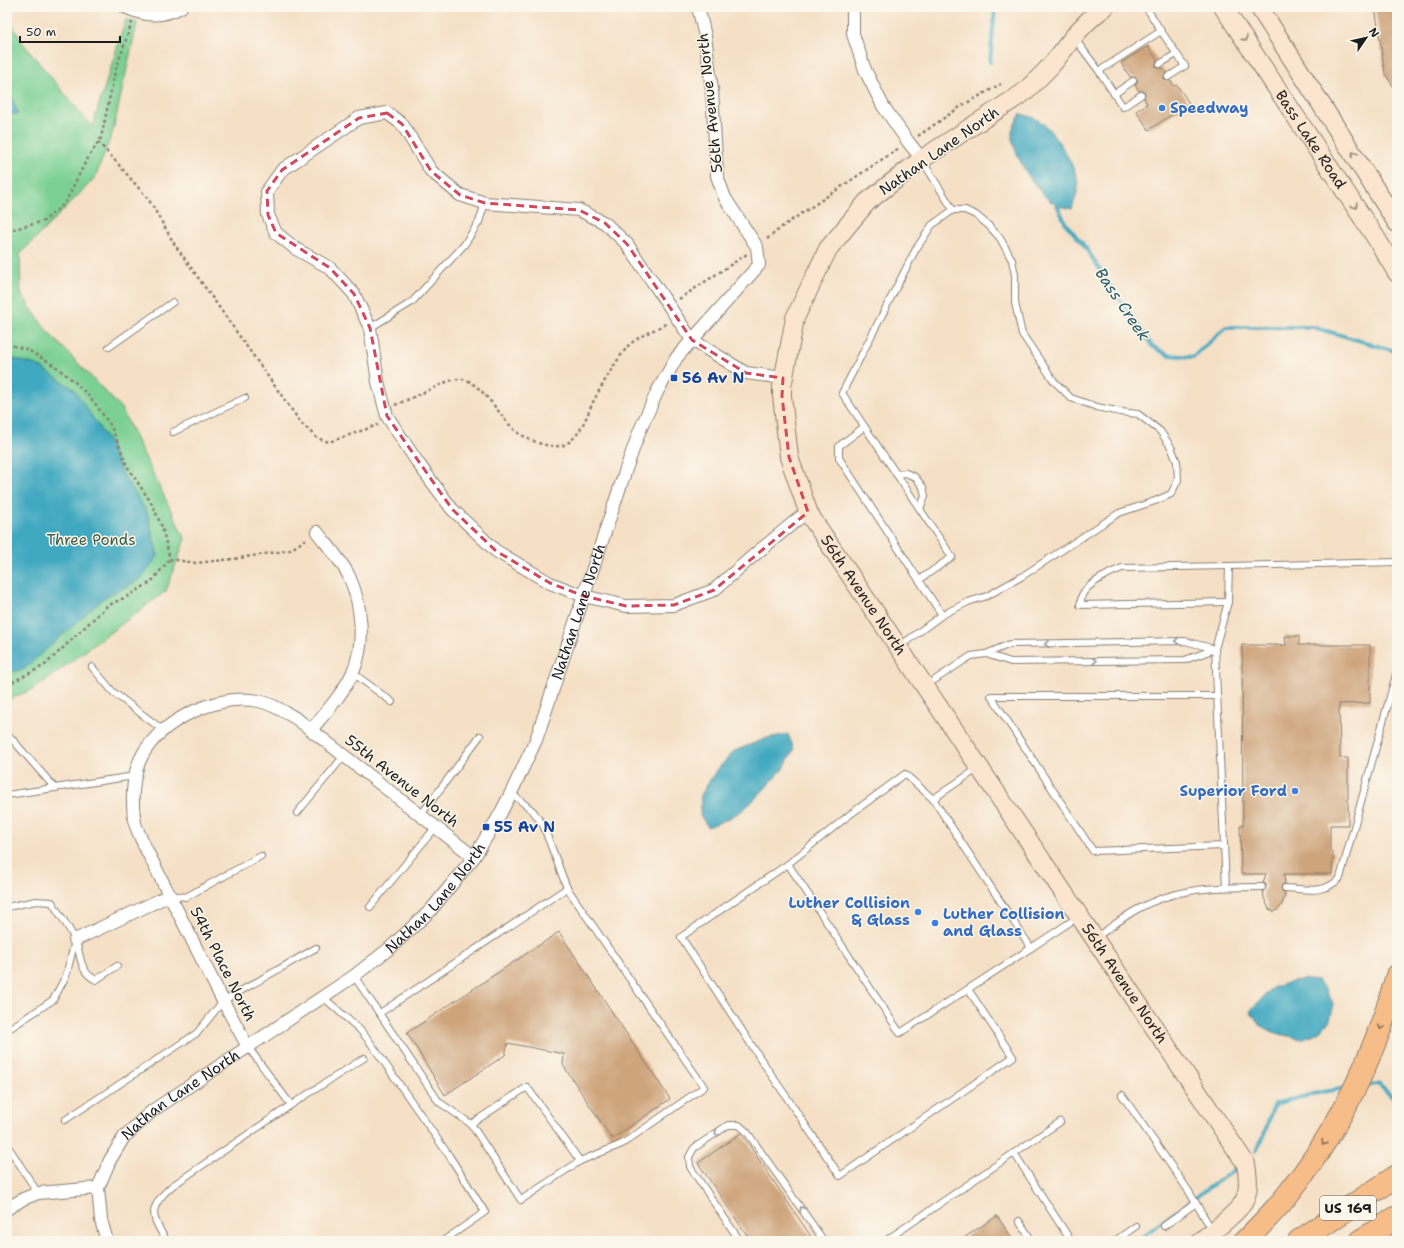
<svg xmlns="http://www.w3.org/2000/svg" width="1404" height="1248" viewBox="0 0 1404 1248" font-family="'Shantell Sans',sans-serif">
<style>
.green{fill:#7bd094;stroke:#4c7658}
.water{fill:#3fa8c0;stroke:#2e626e}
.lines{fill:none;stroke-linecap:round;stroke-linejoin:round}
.stream{stroke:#3fa8c0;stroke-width:4}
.building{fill:#cea47b}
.lane-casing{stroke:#887e71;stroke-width:8}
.street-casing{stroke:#887e71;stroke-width:14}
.secondary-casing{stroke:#887e71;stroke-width:20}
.highway-casing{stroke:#887e71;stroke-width:24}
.path{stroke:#887e71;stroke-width:2.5;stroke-dasharray:3 3;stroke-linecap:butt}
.lane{stroke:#fff;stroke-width:6}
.street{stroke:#fff;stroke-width:12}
.secondary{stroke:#fce5cf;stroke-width:18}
.highway{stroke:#f7bd88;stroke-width:22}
.oneway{stroke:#978b7e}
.oneway2{stroke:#999}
.oneway3{stroke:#8a6c52}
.marked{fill:none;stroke:#d1495b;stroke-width:3;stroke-dasharray:8 5;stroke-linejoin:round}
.shop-dot{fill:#3f7fe0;stroke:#fbf7ec;stroke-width:1.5}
.transit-dot{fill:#1a4fb4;stroke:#fbf7ec;stroke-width:1.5}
.labels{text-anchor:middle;stroke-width:3;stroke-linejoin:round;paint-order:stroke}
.shield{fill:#fbf7ec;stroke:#5f5e5a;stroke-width:1}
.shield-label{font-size:14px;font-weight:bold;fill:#1c1c1c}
.street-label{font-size:15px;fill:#1c1c1c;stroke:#fbf7ec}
.shop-label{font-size:15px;font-weight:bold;fill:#366cbe;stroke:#fbf7ec;text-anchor:start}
.transit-label{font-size:15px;font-weight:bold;fill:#164399;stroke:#fbf7ec;text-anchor:start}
.park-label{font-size:15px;fill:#3d5b46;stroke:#fbf7ec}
.water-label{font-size:16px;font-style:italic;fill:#2c5b66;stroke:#fbf7ec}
</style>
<rect width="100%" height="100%" fill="#fbf7ec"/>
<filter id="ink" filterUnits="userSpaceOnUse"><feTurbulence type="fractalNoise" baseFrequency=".025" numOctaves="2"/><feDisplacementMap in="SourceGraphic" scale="8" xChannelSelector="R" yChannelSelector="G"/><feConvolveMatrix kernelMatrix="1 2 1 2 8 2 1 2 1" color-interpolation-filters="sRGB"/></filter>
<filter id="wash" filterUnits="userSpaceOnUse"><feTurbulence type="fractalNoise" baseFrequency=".012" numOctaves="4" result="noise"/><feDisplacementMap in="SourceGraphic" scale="16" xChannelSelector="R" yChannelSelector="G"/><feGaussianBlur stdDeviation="0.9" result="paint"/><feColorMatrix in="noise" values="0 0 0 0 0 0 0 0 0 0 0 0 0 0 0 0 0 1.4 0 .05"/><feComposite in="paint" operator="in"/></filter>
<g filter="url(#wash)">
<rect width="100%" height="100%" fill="#f5e0c6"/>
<polygon class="green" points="7,16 22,42 92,127 126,19 137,23 113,131 95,178 20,254 21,294 47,331 121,408 185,539 166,591 34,689 7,700"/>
<g class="water">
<polygon points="7,84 18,114 7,115"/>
<path d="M1021 114C1028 116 1035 117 1041 122 1054 131 1078 169 1078 185 1078 193 1074 202 1072 209 1067 208 1062 207 1057 205 1038 197 1010 152 1012 131 1013 126 1018 119 1021 114Z"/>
<polygon points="7,357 37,365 74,389 108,441 122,473 147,512 158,556 141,579 104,598 24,669 7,673"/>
<polygon points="788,734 794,749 784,768 757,797 743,810 726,820 708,827 700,815 701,795 715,772 734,751 767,738"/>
<polygon points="1303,979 1318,981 1326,990 1334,1005 1330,1020 1320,1032 1301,1039 1275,1033 1260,1025 1250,1011 1273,987"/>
</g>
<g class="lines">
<g class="stream">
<polyline points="990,62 995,7"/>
<polyline points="1057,205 1066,224 1086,248 1112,289 1152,346 1168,355 1193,357 1226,327 1313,327 1388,349 1397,352"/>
<polyline points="1367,1085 1378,1084 1397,1101"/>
<polyline points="1256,1151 1263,1138 1274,1104 1322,1092 1347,1088"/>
<polyline points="1136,1241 1236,1168"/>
</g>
</g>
<g id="blocks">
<g class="building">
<polygon points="1375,7 1397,7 1397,92 1385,74"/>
<polygon points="1148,46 1157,60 1156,64 1156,67 1160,68 1162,68 1166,73 1164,77 1164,80 1168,81 1171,81 1174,86 1177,85 1189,103 1149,130 1136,111 1147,104 1144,98 1145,93 1143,91 1139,91 1135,85 1137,83 1137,79 1135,77 1130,77 1121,63"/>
<polygon points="1285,636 1299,636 1299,645 1370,645 1370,703 1339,704 1340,758 1348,758 1348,825 1330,825 1330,851 1333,852 1332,874 1284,874 1285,884 1282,885 1281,888 1282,891 1285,893 1284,898 1281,906 1275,912 1269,909 1264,898 1263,891 1266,887 1266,884 1263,883 1266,874 1241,874 1240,825 1243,825 1242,645 1286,645"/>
<polygon points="559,932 670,1099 612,1139 563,1065 564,1054 508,1043 505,1055 445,1095 407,1033"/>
<polygon points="741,1133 814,1241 751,1241 698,1163"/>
<polygon points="997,1216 1014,1241 959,1241"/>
</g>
</g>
</g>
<g filter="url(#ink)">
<use href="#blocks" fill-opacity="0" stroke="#887e71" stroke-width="1"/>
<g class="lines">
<defs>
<g id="lane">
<polyline points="1161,31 1185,66 1168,77"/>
<polyline points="1075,39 1099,71 1161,31 1146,7"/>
<polyline points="1160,64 1176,54"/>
<polyline points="1099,71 1123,107 1141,95"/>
<polyline points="1114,94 1133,81"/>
<polyline points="922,160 953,210"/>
<polyline points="370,328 412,302 464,245 479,222 485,203"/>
<polyline points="109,347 173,302"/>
<polyline points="864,427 839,446 839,458 919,580"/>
<polyline points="173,432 245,398"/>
<polyline points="896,474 906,473 915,477 923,487 925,496 920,509"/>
<path d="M1228 602 1080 605C1081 602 1081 598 1082 595 1088 583 1111 572 1122 568L1229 566"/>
<polyline points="900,646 942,615 968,602 987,596 1021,577 1119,513 1155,501 1171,494 1178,480 1177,462 1171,447 1160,431 1138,414 1121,412 1097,407 1071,398 1054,381 1022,334 1015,303 1015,275 1012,260 1000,238 988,225 976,215 965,210 953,210 932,225 916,249 842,393 952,557 919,580 942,615"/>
<polyline points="986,654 1011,662 1185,660 1215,649"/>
<polyline points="92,667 113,692 164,731"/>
<polyline points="353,673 392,702"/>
<polyline points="927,685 971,656 986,654 1010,644 1185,641 1215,649"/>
<polyline points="1217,696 991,696 1093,851 1224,846"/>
<polyline points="11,738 55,788"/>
<polyline points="977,769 933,799 1031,948 1078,917"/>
<polyline points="7,795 135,776"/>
<polyline points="933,799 905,774 848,816 788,864 681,937 760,1058 840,1176 1013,1057 968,989 1031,948"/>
<polyline points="297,813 343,757"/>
<polyline points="420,816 480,736"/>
<polyline points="788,864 900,1033 968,989"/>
<polyline points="1226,887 1215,649 1228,602 1229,566 1397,562"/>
<path d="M1285 888C1307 889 1323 895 1340 878L1397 671"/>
<polyline points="170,895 186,897 261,856"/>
<path d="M7 907 36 901 52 902C59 914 69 927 75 940 82 955 78 971 96 980L117 966"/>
<polyline points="370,907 435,828"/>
<path d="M1095 938C1109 929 1122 918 1136 910 1176 887 1217 887 1262 887"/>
<polyline points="354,976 439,1102 471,1124 521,1200 580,1161 622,1144 704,1087 567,888 543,825 533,811 511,793"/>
<polyline points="323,997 360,1030 370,1042 450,1157 485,1212 443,1241"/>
<polyline points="380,1013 567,888"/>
<polyline points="12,1027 53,1000 66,976 75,941"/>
<polyline points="1122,1095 1188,1190 1212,1230"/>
<polyline points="291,1105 364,1058"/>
<polyline points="65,1120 197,1033 223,1001 316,948"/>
<polyline points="1060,1122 1014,1153 1071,1241"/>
<polyline points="471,1124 527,1087 580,1161"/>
<polyline points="7,1145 38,1193"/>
<polyline points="1019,1221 1032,1241"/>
<polyline points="1164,1226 1196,1203"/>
<polyline points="888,1239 1014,1153"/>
<path d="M167 1241C150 1216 148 1207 172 1186L291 1105 248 1047"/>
<polyline points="740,1241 690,1167 689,1157 694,1148 728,1125 739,1125 747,1132 824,1241"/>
<polyline points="1115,1241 1136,1226"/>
</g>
<g id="street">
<path d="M125 7C145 16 161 18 181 7"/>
<polyline points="853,7 853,34 865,70 883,106 909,143 922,159"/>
<polyline points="783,378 746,373 692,340 627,244 605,223 579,210 485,203 460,195 431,171 402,124 387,113 359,118 282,170 267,191 268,215 276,233 296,249 330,268 354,294 370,328 378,382 387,416 418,463 452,509 496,551 550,583 584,596 626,606 674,605 714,590 753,556 798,519 808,512"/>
<path d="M311 730C325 713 342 695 352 674 366 645 362 605 349 576 341 560 328 546 317 532"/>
<polyline points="75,940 170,895"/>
<path d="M248 1047 223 1001 144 845C141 838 137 830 135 823 131 801 132 773 143 754 163 719 219 693 259 701 273 704 285 712 297 719L474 857"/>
<polyline points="7,1209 23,1199 38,1193 98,1188"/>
<path id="s1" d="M107 1241 101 1220 98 1188 110 1160 124 1137 152 1111 354 976 390 948 430 911 474 857 498 818 511 793 536 740 626 469 640 430 657 392 677 357 759 265 757 247 725 198 717 176 712 90 705 36 698 7"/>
</g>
<g id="secondary">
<path id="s2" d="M1105 7C1084 22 1073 37 1058 57 1048 70 1035 82 1023 93L922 159 867 202 828 249 795 318 782 387V396L789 457 809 514 1246 1164C1248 1177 1250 1191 1243 1203 1235 1215 1212 1232 1201 1241"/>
<path id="s3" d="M1223 7 1378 241 1397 273"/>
<polyline points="1259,7 1397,223"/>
</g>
<g id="highway">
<path d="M1245 1241C1260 1226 1275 1211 1288 1194 1339 1130 1375 1055 1397 976"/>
<polyline points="1299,1241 1397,1176"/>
<polyline points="1361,1241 1397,1217"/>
</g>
</defs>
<use href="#lane" class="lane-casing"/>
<use href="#street" class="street-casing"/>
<use href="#secondary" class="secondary-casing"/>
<use href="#highway" class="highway-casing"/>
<g class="path">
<polyline points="918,136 963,105 1001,84"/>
<polyline points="98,142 112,157 149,200 175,245 301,423 317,438 329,442 378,425"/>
<polyline points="7,231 44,221 65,203 85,163 101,138 115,72 132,22"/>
<polyline points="767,239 783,226 899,148"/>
<polyline points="679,299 747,254"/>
<polyline points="7,344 28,350 55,366 75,382 94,402 111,426 127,466 152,504 162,527 170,559 196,563 233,559 290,550 308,538"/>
<path d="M395 405C407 400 418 395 429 390 439 386 449 379 460 379 478 377 502 420 516 431 525 438 536 443 546 445 552 446 559 447 564 445 582 436 586 416 594 400 602 385 617 359 628 346 638 336 655 330 667 323"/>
<polyline points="7,685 45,665 107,606 128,596 151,582 170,559"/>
</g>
<use href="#lane" class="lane"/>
<use href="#street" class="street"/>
<use href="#secondary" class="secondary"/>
<use href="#highway" class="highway"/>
</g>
<defs><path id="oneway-chevron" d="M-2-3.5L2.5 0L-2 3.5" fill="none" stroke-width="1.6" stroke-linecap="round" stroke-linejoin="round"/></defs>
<g class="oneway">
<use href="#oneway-chevron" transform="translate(1245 39) rotate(56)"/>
<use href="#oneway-chevron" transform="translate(1354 154) rotate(-122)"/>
<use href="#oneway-chevron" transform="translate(1355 206) rotate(57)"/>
</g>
<g class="oneway2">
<use href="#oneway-chevron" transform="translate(1177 641) rotate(179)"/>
<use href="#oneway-chevron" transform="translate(1047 644) rotate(179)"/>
<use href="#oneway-chevron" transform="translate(1094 661) rotate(-1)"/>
<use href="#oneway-chevron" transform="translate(717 1133) rotate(145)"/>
<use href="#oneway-chevron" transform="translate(802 1209) rotate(-125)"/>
</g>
<g class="oneway3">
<use href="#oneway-chevron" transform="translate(1381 1027) rotate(110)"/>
<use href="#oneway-chevron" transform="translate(1324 1143) rotate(122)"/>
</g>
</g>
<path class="marked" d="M387 113 402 124 431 171 460 195 485 203 579 210 605 223 627 244 692 340 746 373 783 378 782 396 789 457 808 512 714 590 674 605 626 606 584 596 550 583 496 551 452 509 387 416 370 328 354 294 330 268 276 233 268 215 267 191 282 170 359 118Z"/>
<g class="shop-dot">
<circle cx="1162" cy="108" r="4"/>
<circle cx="1295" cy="791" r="4"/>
<circle cx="918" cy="912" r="4"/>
<circle cx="935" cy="923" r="4"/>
</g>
<g class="transit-dot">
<rect x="670" y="374" width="8" height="8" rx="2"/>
<rect x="482" y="823" width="8" height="8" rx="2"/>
</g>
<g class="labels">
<rect class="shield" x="1320" y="1196" width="56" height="24" rx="3"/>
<g class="shield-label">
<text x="1348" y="1213">US 169</text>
</g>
<g class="street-label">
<text transform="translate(710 103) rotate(-96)" y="5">56th Avenue North</text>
<text dy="5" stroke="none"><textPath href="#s3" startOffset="159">Bass Lake Road</textPath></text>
<text transform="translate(939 151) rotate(-35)" y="5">Nathan Lane North</text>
<text dy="5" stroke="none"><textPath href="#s2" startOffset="746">56th Avenue North</textPath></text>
<text dy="5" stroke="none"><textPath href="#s1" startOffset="830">Nathan Lane North</textPath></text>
<text transform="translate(402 781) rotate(38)" y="5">55th Avenue North</text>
<text dy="5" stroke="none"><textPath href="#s1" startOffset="506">Nathan Lane North</textPath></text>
<text transform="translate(223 964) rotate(63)" y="5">54th Place North</text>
<text dy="5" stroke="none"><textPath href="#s2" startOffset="1214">56th Avenue North</textPath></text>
<text dy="5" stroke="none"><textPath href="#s1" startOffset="182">Nathan Lane North</textPath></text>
</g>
<g class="shop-label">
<text x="1170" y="113">Speedway</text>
<text x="1287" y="796" text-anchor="end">Superior Ford</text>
<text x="910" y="908" text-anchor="end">Luther Collision<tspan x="910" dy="17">&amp; Glass</tspan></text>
<text x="943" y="919">Luther Collision<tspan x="943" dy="17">and Glass</tspan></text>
</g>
<g class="transit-label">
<text x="682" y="383">56 Av N</text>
<text x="494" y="832">55 Av N</text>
</g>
<g class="park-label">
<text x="91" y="545">Three Ponds</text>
</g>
<g class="water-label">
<text transform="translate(1123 304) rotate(56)" y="6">Bass Creek</text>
</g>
</g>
<rect width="1404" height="1248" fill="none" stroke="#fbf7ec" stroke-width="24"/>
<g transform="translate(1366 38) rotate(56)" stroke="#fbf7ec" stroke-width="3" paint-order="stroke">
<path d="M0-3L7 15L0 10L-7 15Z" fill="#1c1c1c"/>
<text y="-6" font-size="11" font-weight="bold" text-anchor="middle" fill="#1c1c1c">N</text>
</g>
<path d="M20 36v6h100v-6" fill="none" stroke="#1c1c1c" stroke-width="2"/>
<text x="26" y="36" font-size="12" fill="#1c1c1c" stroke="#fbf7ec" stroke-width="3" paint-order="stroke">50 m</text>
</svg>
